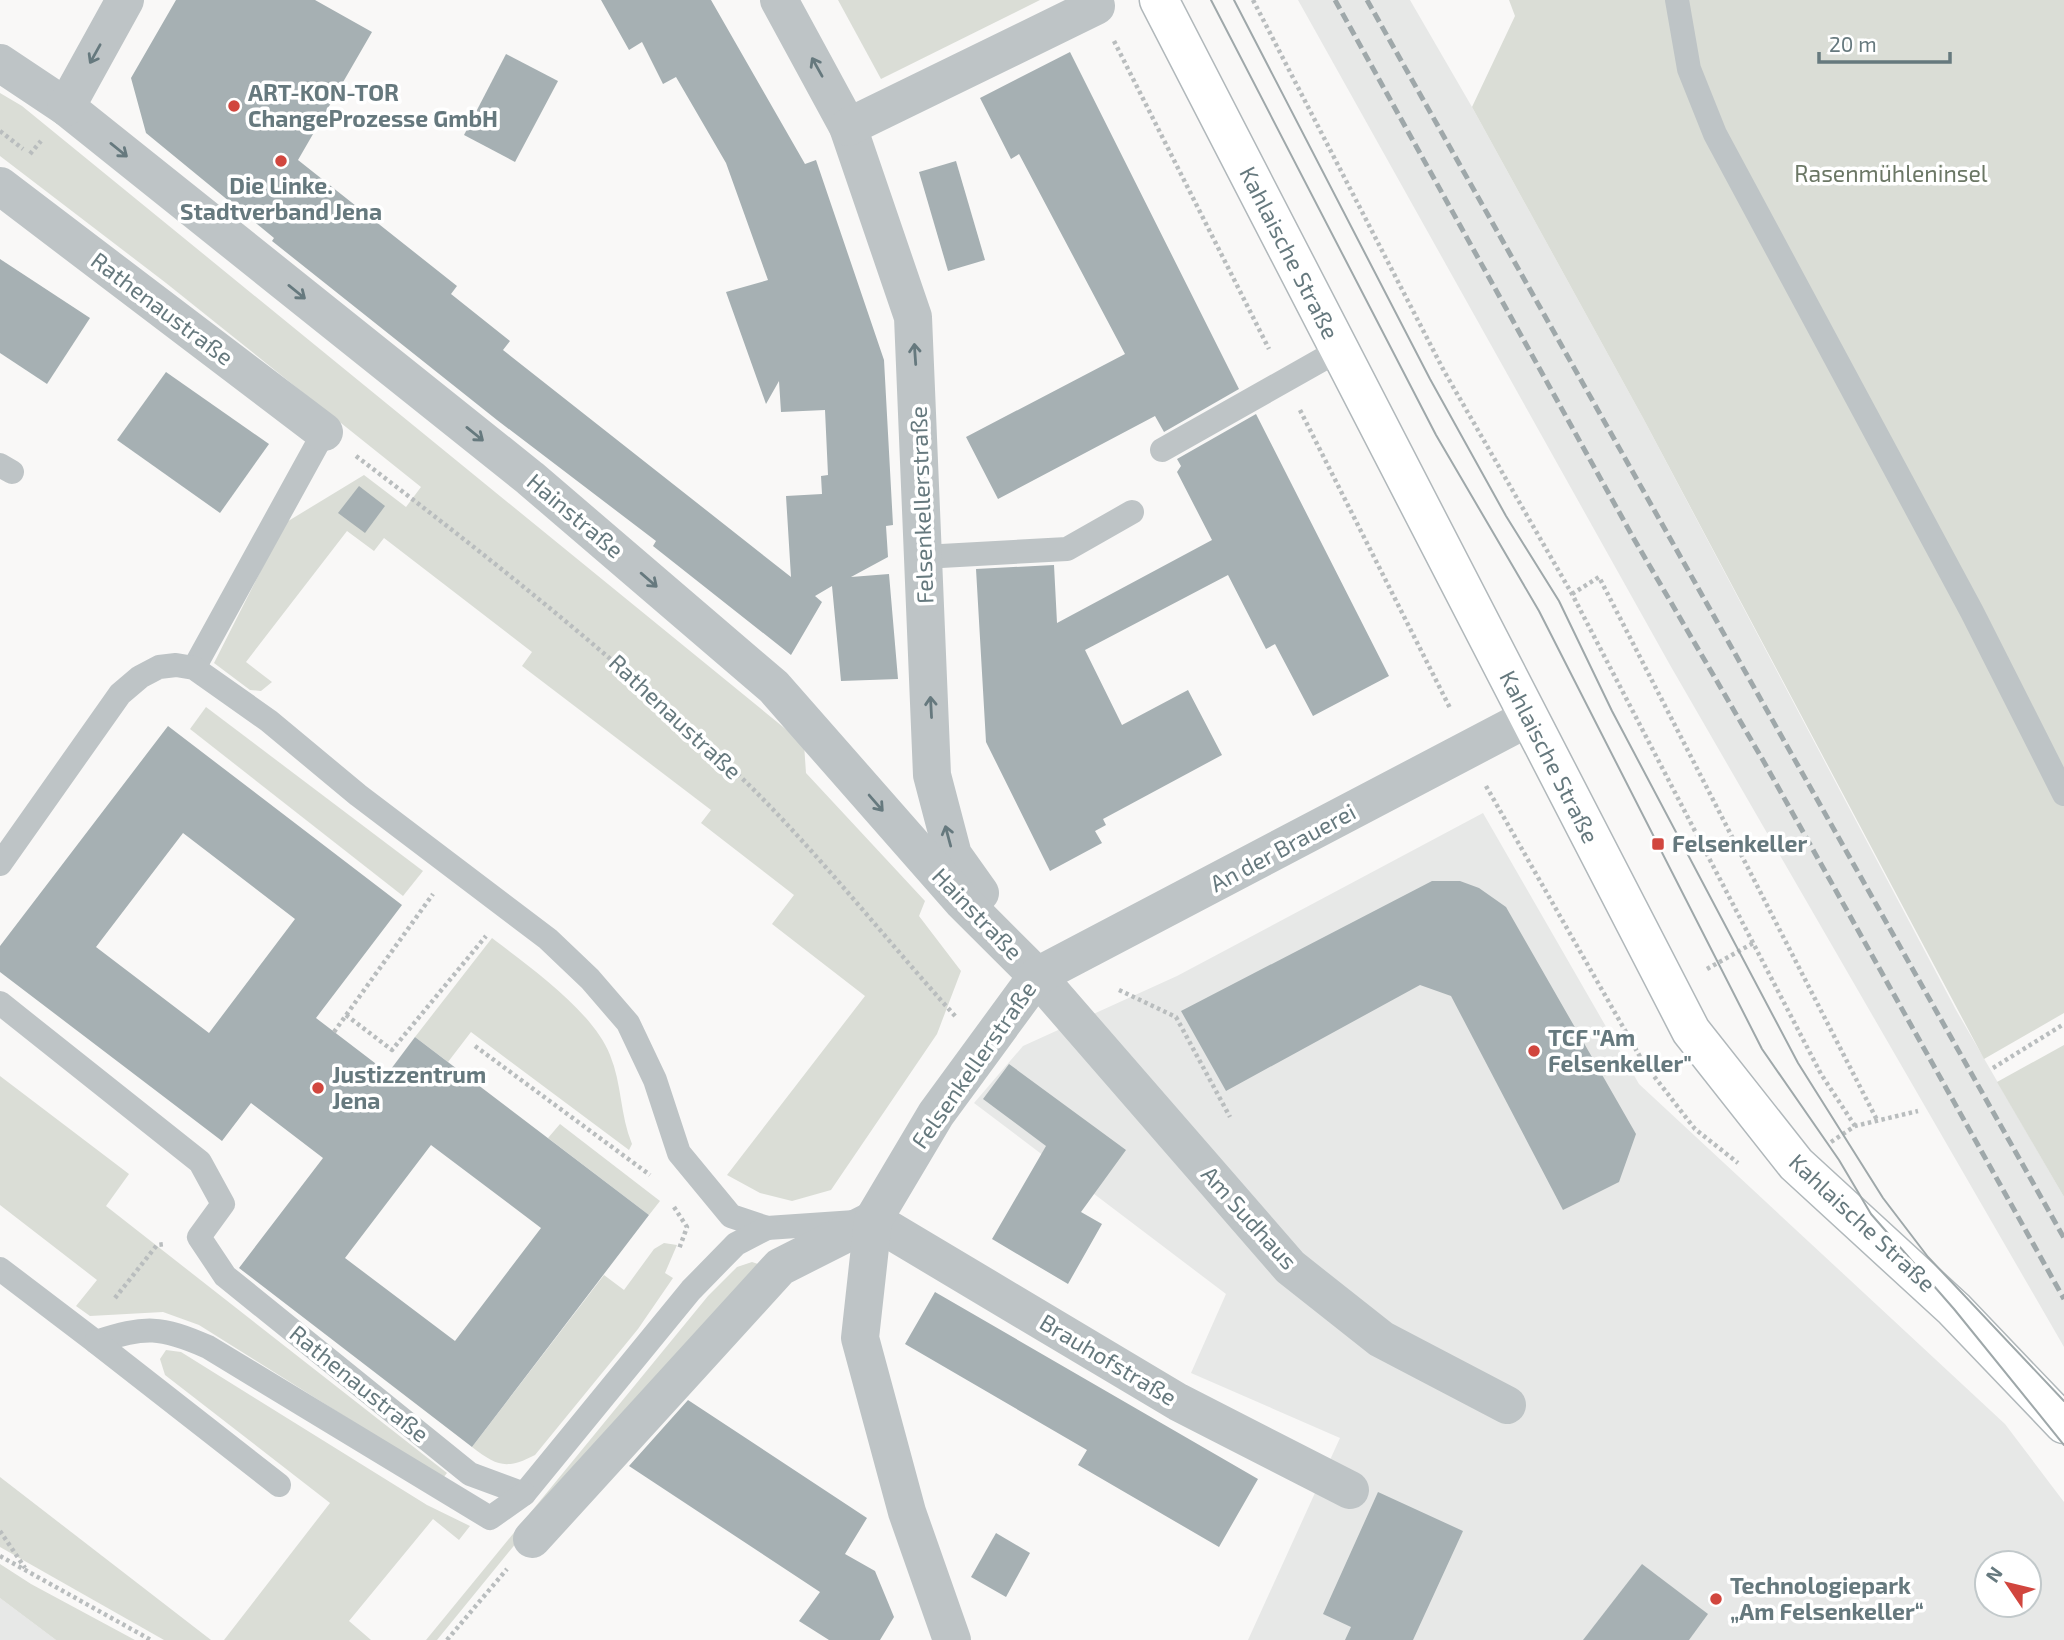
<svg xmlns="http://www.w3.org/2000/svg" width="2064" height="1640" viewBox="0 0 2064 1640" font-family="'Exo 2',sans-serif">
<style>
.built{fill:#e7e8e7;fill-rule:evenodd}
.green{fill:#daddd6}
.building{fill:#a6b0b3;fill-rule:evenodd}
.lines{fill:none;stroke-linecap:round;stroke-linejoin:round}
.secondary-casing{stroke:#b1b8bb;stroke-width:41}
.path{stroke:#b9bdbe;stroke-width:4.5;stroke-dasharray:3.5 3.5;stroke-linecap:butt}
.service{stroke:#bec4c6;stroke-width:24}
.minor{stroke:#bec4c6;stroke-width:38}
.secondary{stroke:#fff;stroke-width:38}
.tram{stroke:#9fa8aa;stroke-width:2}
.rail{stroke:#9fa8aa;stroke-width:5;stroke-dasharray:10 5;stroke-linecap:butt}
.oneway{stroke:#66797e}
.poi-dot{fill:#d1463e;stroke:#fff;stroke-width:2.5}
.labels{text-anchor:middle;stroke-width:7;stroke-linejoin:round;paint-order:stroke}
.poi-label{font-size:23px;font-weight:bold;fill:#66797e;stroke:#fff;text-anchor:start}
.park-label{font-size:23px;fill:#6b7765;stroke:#fff}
.street-label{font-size:23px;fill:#66797e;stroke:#fff}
</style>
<rect width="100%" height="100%" fill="#f9f8f7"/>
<g class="built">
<polygon points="1298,0 1410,0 1472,107 1643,418 1956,1010 2064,1197 2064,1347 1670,665"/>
<path d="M1483 813 1639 1084 2005 1424 2064 1502V1640H1248L1340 1438 1191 1373 1226 1294 974 1103 1023 1046 1177 976ZM1987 1563H2029V1605H1987Z"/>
<polygon points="0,1598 56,1640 0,1640"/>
</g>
<g class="green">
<polygon points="838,0 1040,0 881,79"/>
<polygon points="1509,0 2064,0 2064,1013 1984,1059 1643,418 1472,107 1515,16"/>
<polygon points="0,93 22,106 804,744 806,773 925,901 919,916 961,971 937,1034 831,1190 792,1201 760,1193 727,1175 865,996 772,924 794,895 701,823 711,810 522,666 532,652 384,538 374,551 347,531 246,662 272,682 261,691 250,690 214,663 285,523 364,475 406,507 421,487 166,283 0,156"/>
<polygon points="206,707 423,871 403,896 190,729"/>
<path d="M492 938C528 966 593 1011 610 1055 622 1084 620 1115 632 1144L629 1150 471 1032 448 1062 415 1037Z"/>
<polygon points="2064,1045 2064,1197 1997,1082"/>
<polygon points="0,1076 129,1174 106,1206 447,1473 443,1478 199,1325 163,1312 90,1316 76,1306 97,1280 0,1205"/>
<polygon points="560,1124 660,1201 649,1215 548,1138"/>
<path d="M664 1243 677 1245 665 1273 673 1278 638 1329 535 1455C506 1470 497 1466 472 1447L604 1275 624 1290 654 1249Z"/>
<polygon points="752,1262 764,1266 570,1477 437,1640 426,1640 708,1296 737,1267"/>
<polygon points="166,1350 181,1352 427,1505 470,1526 459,1540 433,1519 349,1621 371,1640 224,1640 330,1503 165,1375 160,1359"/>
<polygon points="0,1477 211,1640 164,1640 0,1547"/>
<polygon points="0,1564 31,1584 135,1640 56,1640 0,1598"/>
</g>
<g class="building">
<polygon points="176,0 315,0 372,32 298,160 457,286 451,294 510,341 503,350 791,577 786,496 822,494 821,476 828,475 825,410 781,412 779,381 766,404 726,292 768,280 726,163 676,77 663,84 642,42 629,50 601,0 711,0 805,164 816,160 884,360 893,525 886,526 888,557 851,577 889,574 898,679 841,681 832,586 815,596 822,602 791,655 653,546 656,541 497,420 272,241 274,238 146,133 131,78"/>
<polygon points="1070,52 1239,389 1164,432 1155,416 998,499 966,437 1125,354 1019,154 1011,159 980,98"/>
<polygon points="506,54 558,81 515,162 464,135"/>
<polygon points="956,161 985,260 948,271 919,172"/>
<polygon points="0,259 90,318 47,384 0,353"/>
<polygon points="166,372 269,444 220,513 117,440"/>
<polygon points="1256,414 1389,676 1313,716 1275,644 1266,649 1228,575 1085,650 1122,725 1188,690 1222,755 1103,819 1106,825 1095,831 1102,843 1050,871 986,742 976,569 1054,565 1057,623 1212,540 1177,472 1181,466 1177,459"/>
<polygon points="359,486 385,506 365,533 338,513"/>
<path d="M168 726 402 905 316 1018 388 1073 415 1037 649 1215 472 1447 239 1268 323 1158 251 1103 222 1141 0 972V946ZM183 833 295 919 209 1033 96 947ZM431 1145 541 1228 455 1341 345 1258Z"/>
<polygon points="1432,881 1460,881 1479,888 1506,907 1636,1134 1619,1182 1563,1210 1451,996 1420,985 1226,1091 1181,1011"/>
<polygon points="1009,1064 1126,1150 1081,1212 1102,1224 1068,1284 992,1239 1046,1146 983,1099"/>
<polygon points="935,1292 1258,1479 1219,1547 1078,1465 1087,1450 905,1344"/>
<polygon points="688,1400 867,1518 845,1554 875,1571 894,1617 880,1640 829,1640 799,1621 820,1592 629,1466"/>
<polygon points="1378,1492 1463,1531 1413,1640 1345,1640 1351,1627 1323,1614"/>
<polygon points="996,1533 1030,1553 1006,1597 971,1577"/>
<polygon points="1642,1564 1708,1614 1689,1640 1583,1640"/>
</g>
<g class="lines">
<defs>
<polyline id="secondary" points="1159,0 1691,1031 1796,1164 1954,1309 2064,1424"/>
</defs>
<use href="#secondary" class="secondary-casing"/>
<g class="path">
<polyline points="1253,0 1444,371 1572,594 1821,1074 1855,1126"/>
<polyline points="1114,41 1269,349"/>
<polyline points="0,131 23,149"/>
<polyline points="30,154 41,141"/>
<polyline points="1300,410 1450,708"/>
<path d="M356 456C494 561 628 667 752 788 824 860 888 942 956 1017"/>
<polyline points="1572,594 1599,577 1877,1120"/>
<polyline points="1486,786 1643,1062 1695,1129 1738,1163"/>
<polyline points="1707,969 1755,942"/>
<polyline points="1119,990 1176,1017 1230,1117"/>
<polyline points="346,1015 392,1050 486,936"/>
<polyline points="334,1032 433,894"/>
<polyline points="475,1046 650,1175"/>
<polyline points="1993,1068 2064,1024"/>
<polyline points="1831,1142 1855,1126 1918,1111"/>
<polyline points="674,1207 687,1227 679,1249"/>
<polyline points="115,1298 157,1245 165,1244"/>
<polyline points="0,1531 25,1568"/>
<polyline points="0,1556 151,1640"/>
<polyline points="447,1640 507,1569"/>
</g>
<g class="service">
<polyline points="1677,0 1689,69 1715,134 1972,612 2064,794"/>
<polyline points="1162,450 1339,350"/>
<polyline points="0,465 12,472"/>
<polyline points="923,557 1067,549 1132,512"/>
<polyline points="194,668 324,432"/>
<polyline points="0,864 120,694 140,677 159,667 176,665 194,668 269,721 358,795 548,939 590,979 628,1023 655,1080 679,1153 731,1216 767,1228 855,1222"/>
<polyline points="0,1003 200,1162 223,1204 199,1237 225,1276 470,1474 524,1494 691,1290 736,1244 767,1228"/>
<path d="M0 1269 96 1342C146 1326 160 1326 208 1347L490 1518 524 1494"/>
<polyline points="96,1342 279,1485"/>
</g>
<g class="minor">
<polyline points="779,0 848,127 913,317 932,775 953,855 980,893"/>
<polyline points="0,63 66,107 530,478 774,687 962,901 1037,976 1290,1267 1381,1339 1507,1405"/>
<polyline points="66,107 125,0"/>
<polyline points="848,127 1096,6"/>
<polyline points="0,186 324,432"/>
<polyline points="532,1539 780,1267 873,1220 1178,1402 1350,1490"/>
<polyline points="952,1640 907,1512 860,1338 873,1220 936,1114 1037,976 1528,718"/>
</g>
<use href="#secondary" class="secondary"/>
<g class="tram">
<polyline points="1211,0 1436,435 1539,611 1762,1049 1839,1160 1871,1214 1954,1309 2064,1445"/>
<polyline points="1234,0 1430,379 1506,516 1559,601 1612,711 1798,1063 1883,1198 1928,1257 2064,1401"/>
</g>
<g class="rail">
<polyline points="1335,0 1634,539 1764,762 2064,1299"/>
<polyline points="1367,0 2064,1238"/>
</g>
</g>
<defs><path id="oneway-shaft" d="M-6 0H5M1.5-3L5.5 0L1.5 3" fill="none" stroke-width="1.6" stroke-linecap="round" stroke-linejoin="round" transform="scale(1.75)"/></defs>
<g class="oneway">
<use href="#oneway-shaft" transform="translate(95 54) rotate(119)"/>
<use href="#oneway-shaft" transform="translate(817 67) rotate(-119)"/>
<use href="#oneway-shaft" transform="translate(119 150) rotate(39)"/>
<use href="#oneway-shaft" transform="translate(297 292) rotate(39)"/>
<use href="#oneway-shaft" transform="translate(915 354) rotate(-94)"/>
<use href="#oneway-shaft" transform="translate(475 434) rotate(39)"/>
<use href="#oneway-shaft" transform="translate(649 580) rotate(41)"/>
<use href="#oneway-shaft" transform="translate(931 707) rotate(-93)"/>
<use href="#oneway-shaft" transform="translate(876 803) rotate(49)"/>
<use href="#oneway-shaft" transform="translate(948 836) rotate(-105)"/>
</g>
<g class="poi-dot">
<circle cx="234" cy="106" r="7"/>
<circle cx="281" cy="161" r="7"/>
<rect x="1651" y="837" width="14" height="14" rx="3.5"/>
<circle cx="1534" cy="1051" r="7"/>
<circle cx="318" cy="1088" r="7"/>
<circle cx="1716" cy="1599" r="7"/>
</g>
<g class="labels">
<g class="poi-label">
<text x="248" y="101">ART-KON-TOR<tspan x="248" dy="26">ChangeProzesse GmbH</tspan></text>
<text x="281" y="194" text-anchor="middle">Die Linke.<tspan x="281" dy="26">Stadtverband Jena</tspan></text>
<text x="1672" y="852">Felsenkeller</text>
<text x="1548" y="1046">TCF "Am<tspan x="1548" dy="26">Felsenkeller"</tspan></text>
<text x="332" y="1083">Justizzentrum<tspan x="332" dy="26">Jena</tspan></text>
<text x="1730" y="1594">Technologiepark<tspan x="1730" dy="26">„Am Felsenkeller“</tspan></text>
</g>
<g class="park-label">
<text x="1891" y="182">Rasenmühleninsel</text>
</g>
<g class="street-label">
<text transform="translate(1289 253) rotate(63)" y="8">Kahlaische Straße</text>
<text transform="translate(162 309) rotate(37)" y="8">Rathenaustraße</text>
<text transform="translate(922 505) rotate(-92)" y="8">Felsenkellerstraße</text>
<text transform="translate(575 516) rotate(40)" y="8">Hainstraße</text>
<text transform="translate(675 717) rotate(43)" y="8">Rathenaustraße</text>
<text transform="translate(1549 757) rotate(63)" y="8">Kahlaische Straße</text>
<text transform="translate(1283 848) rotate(-28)" y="8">An der Brauerei</text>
<text transform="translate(977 914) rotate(46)" y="8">Hainstraße</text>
<text transform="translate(974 1065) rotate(-55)" y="8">Felsenkellerstraße</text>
<text transform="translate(1249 1218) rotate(48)" y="8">Am Sudhaus</text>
<text transform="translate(1862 1223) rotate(43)" y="8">Kahlaische Straße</text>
<text transform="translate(1108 1360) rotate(31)" y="8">Brauhofstraße</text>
<text transform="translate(359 1384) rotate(39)" y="8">Rathenaustraße</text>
</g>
</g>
<g transform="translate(2008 1584) rotate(305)"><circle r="33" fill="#ffffff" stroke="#c2c9cb" stroke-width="2"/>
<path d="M0-5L12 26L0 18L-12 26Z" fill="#d1463e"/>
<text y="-10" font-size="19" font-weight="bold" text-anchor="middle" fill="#66797e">N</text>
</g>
<path d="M1819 52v10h131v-10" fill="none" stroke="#66797e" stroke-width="3.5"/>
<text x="1829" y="52" font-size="21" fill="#66797e" stroke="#ffffff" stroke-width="5" paint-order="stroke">20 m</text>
</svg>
